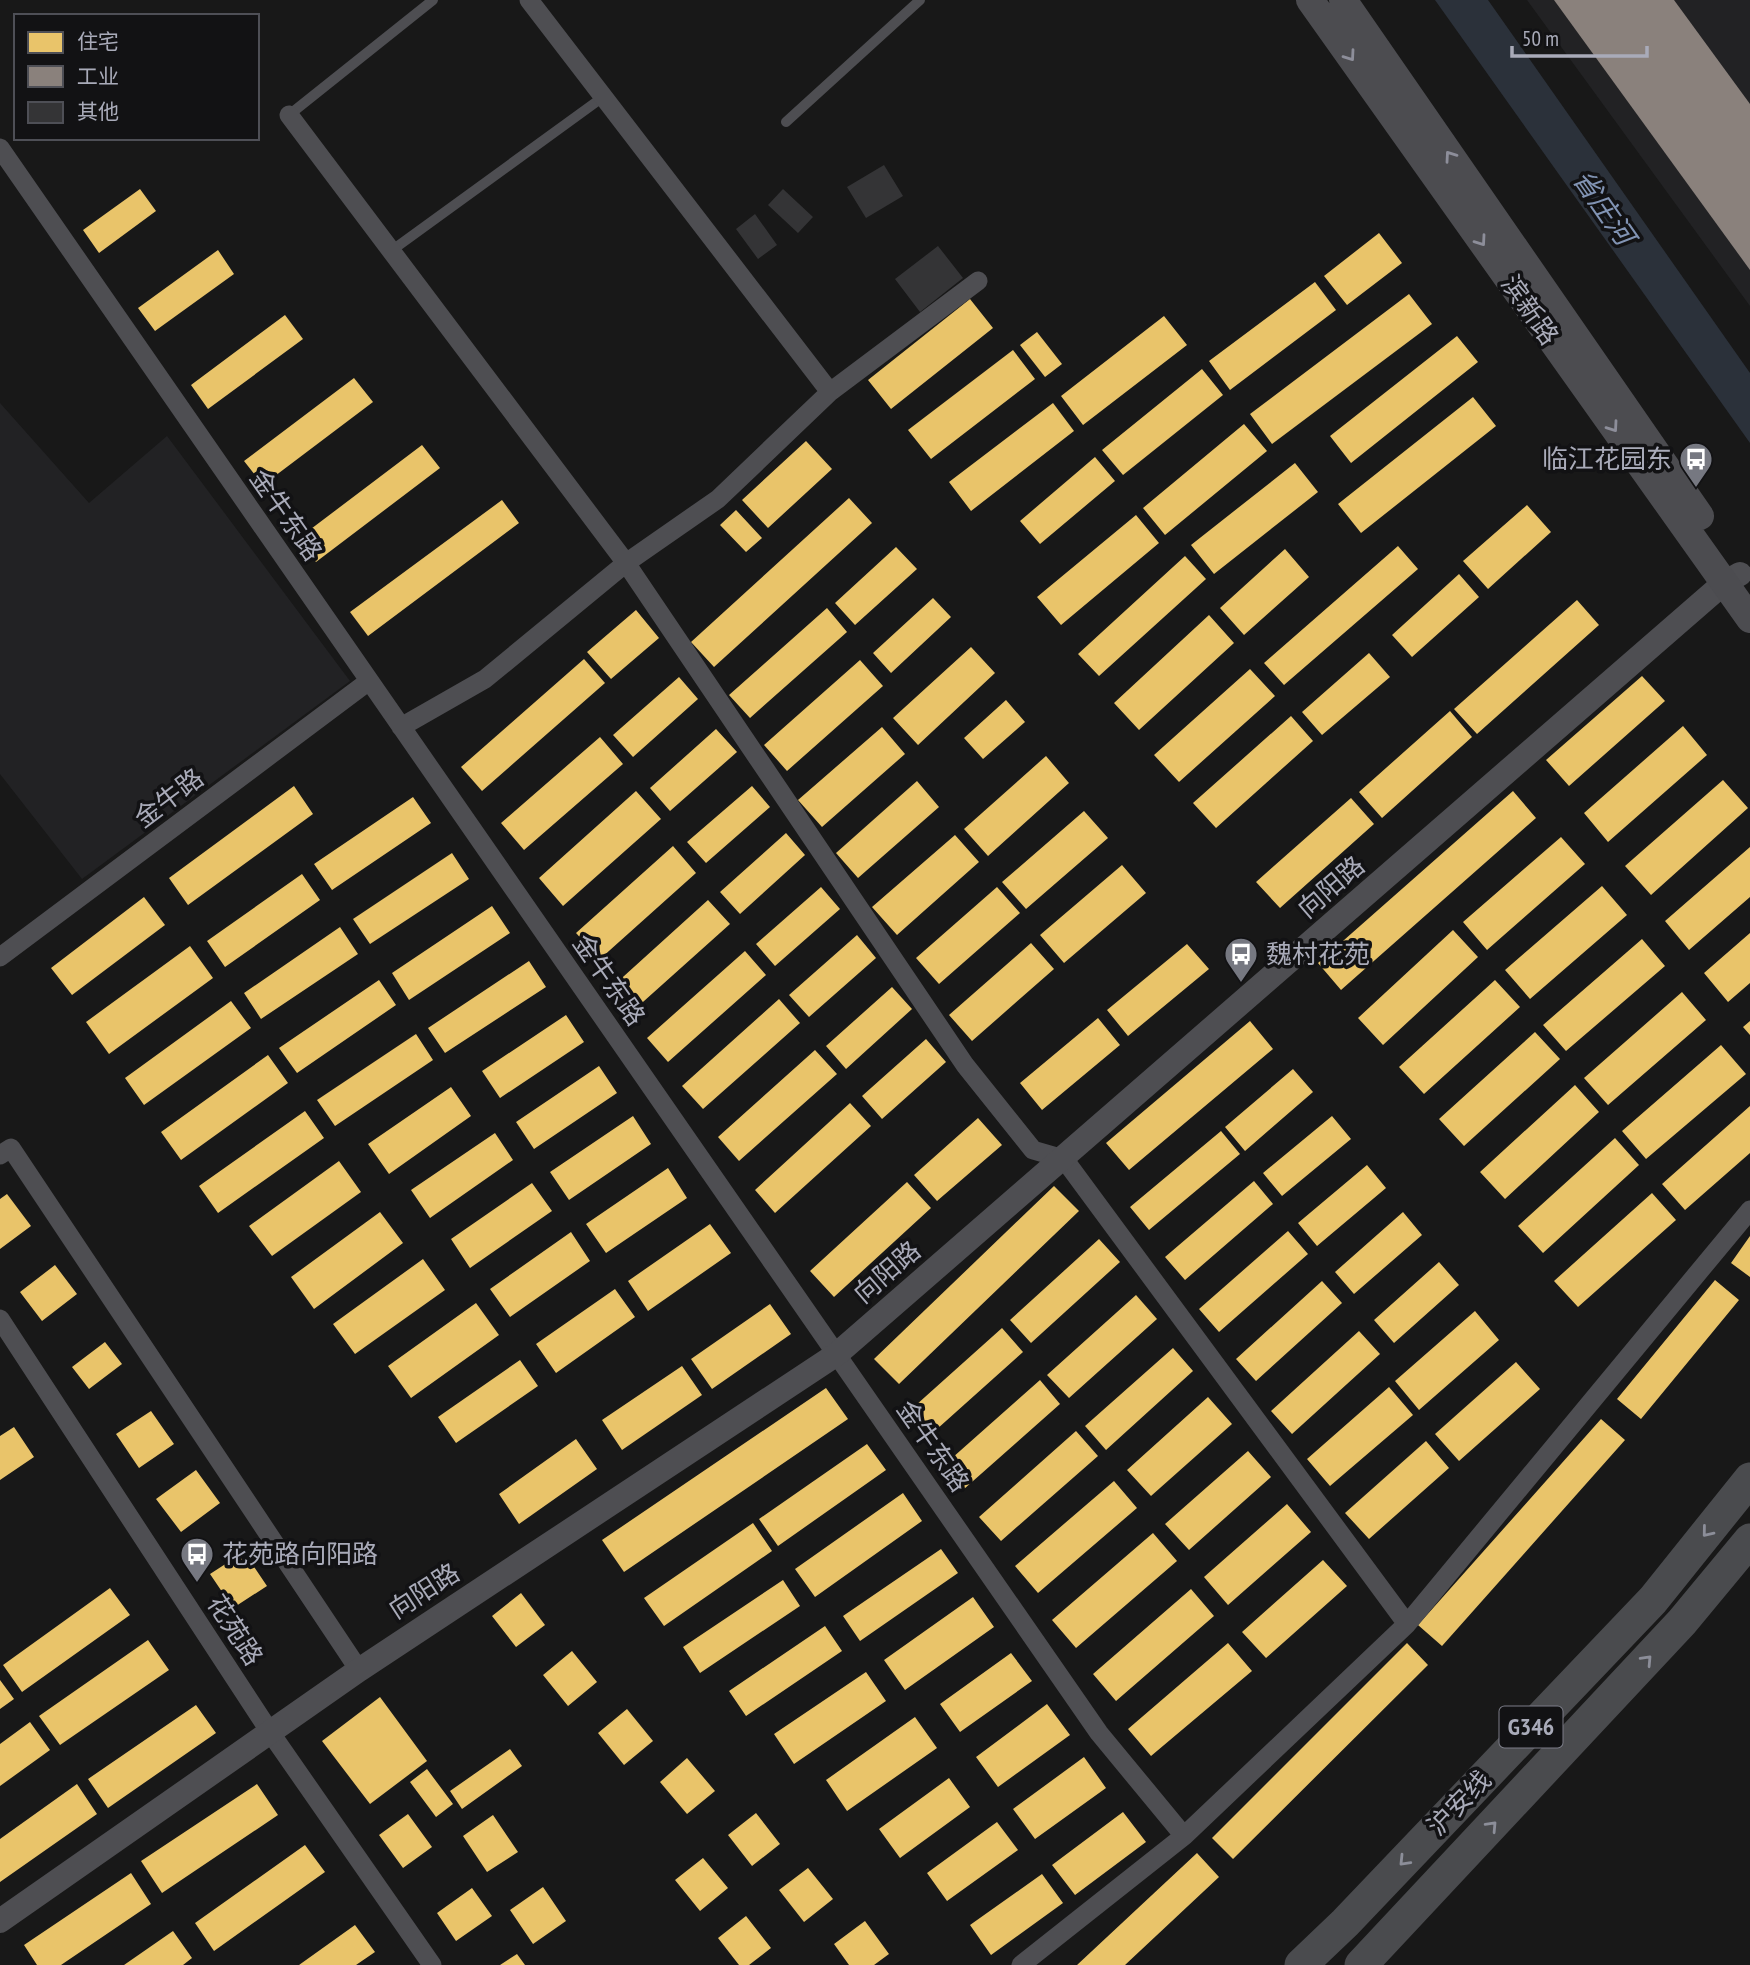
<svg xmlns="http://www.w3.org/2000/svg" width="1750" height="1965" font-family="'PT Sans Narrow','Noto Sans SC',sans-serif">
	<rect width="100%" height="100%" fill="#181818"/>
	<!-- built -->
	<path fill="#222224" d="M1527,0h223v306z
		M0,403l89,100 78,-67 183,245 -268,198 -82,-105z"/>
	<!-- water -->
	<path fill="#2b313a" d="M1435,0h53l262,373v70z"/>
	<!-- homes -->
	<path fill="#e9c46a" d="M140,189l16,22 -57,42 -16,-23z
		M1379,233l23,30 -55,42 -23,-29z
		M218,250l16,24 -79,57 -17,-23z
		M1315,282l21,28 -106,80 -21,-29z
		M1409,294l23,30 -160,120 -22,-30z
		M970,299l23,29 -102,81 -23,-29z
		M285,315l18,24 -95,70 -17,-24z
		M1164,316l23,29 -104,80 -22,-29z
		M1037,332l25,32 -17,13 -25,-32z
		M1457,336l21,26 -127,101 -21,-27z
		M1013,350l22,29 -104,80 -23,-29z
		M1202,369l21,26 -100,80 -21,-25z
		M354,378l19,24 -110,83 -19,-24z
		M1473,397l23,29 -135,107 -23,-29z
		M1053,403l21,28 -103,80 -22,-29z
		M1244,424l23,27 -102,84 -22,-27z
		M806,441l26,28 -64,59 -26,-28z
		M422,445l18,23 -124,94 -17,-24z
		M1095,457l20,24 -75,63 -20,-23z
		M1295,463l23,29 -104,82 -23,-29z
		M849,498l23,25 -158,144 -23,-25z
		M502,500l17,23 -151,113 -18,-24z
		M1527,505l24,27 -63,57 -25,-28z
		M736,510l26,28 -16,14 -26,-27z
		M1136,515l23,28 -98,82 -24,-28z
		M1398,546l20,23 -134,116 -20,-22z
		M896,547l21,22 -62,56 -20,-22z
		M1285,549l24,28 -65,58 -24,-27z
		M1185,556l21,23 -107,97 -21,-22z
		M1459,574l20,23 -67,60 -20,-22z
		M933,598l18,19 -60,56 -18,-20z
		M1577,600l22,25 -122,109 -23,-25z
		M827,608l20,24 -97,86 -21,-23z
		M636,610l23,28 -48,41 -24,-27z
		M1209,615l25,28 -95,87 -25,-27z
		M971,647l24,26 -77,72 -25,-27z
		M1369,653l21,24 -68,58 -20,-23z
		M584,659l21,24 -123,108 -21,-24z
		M860,660l23,26 -96,85 -23,-26z
		M1250,669l25,27 -96,86 -25,-27z
		M1642,676l23,25 -96,85 -23,-26z
		M679,677l19,22 -65,58 -20,-22z
		M1006,700l19,22 -42,37 -19,-21z
		M1450,711l22,26 -90,81 -23,-26z
		M1291,716l22,25 -97,87 -23,-25z
		M1683,726l24,29 -99,87 -24,-29z
		M882,727l23,27 -83,73 -24,-27z
		M716,729l21,23 -67,59 -20,-23z
		M600,737l23,27 -99,86 -23,-27z
		M1046,756l23,27 -81,73 -24,-27z
		M1723,780l25,28 -97,87 -26,-29z
		M917,781l22,26 -81,71 -22,-25z
		M294,786l19,28 -125,91 -19,-27z
		M752,786l18,21 -64,56 -19,-21z
		M636,791l25,28 -98,87 -24,-28z
		M1513,791l23,27 -195,172 -23,-27z
		M413,797l18,26 -99,67 -18,-26z
		M1351,798l23,26 -94,84 -24,-26z
		M1084,811l24,27 -82,71 -24,-27z
		M786,833l19,22 -65,59 -20,-22z
		M955,835l24,27 -82,73 -25,-28z
		M1561,837l24,27 -98,86 -24,-28z
		M673,846l23,27 -96,86 -24,-26z
		M1750,847v50l-61,53 -24,-29z
		M452,853l17,26 -99,65 -17,-25z
		M1122,865l24,28 -82,70 -24,-28z
		M302,874l18,26 -95,67 -18,-26z
		M1602,886l25,29 -97,84 -25,-29z
		M821,887l19,22 -65,57 -19,-22z
		M997,887l23,26 -81,71 -23,-26z
		M144,897l21,28 -93,70 -21,-27z
		M708,900l22,24 -96,86 -21,-24z
		M492,906l18,27 -101,67 -17,-27z
		M340,927l18,27 -97,65 -17,-26z
		M1453,930l25,27 -95,88 -25,-27z
		M1750,933v50l-22,19 -24,-29z
		M857,935l19,23 -67,59 -20,-22z
		M1642,939l23,27 -99,85 -23,-26z
		M1031,943l23,26 -82,72 -23,-26z
		M1187,944l22,25 -81,67 -21,-26z
		M190,946l23,32 -104,76 -23,-32z
		M745,951l21,24 -98,87 -21,-24z
		M529,961l17,26 -101,66 -17,-25z
		M379,980l17,25 -99,68 -18,-25z
		M1495,980l25,27 -96,87 -25,-27z
		M892,987l20,22 -66,60 -20,-23z
		M1682,992l24,28 -98,85 -24,-27z
		M779,999l21,24 -97,86 -21,-23z
		M231,1001l20,27 -107,77 -19,-27z
		M566,1015l18,27 -84,56 -18,-27z
		M1098,1018l22,27 -78,65 -22,-27z
		M1250,1021l23,28 -144,121 -23,-27z
		M1750,1021v14l-7,-8z
		M1535,1032l25,27 -96,87 -25,-27z
		M416,1034l17,26 -98,66 -18,-26z
		M926,1039l20,23 -64,57 -20,-23z
		M1721,1045l25,29 -100,85 -24,-28z
		M815,1050l22,24 -98,87 -21,-24z
		M268,1055l20,28 -107,77 -20,-28z
		M599,1066l18,27 -83,56 -18,-27z
		M1293,1069l20,23 -68,59 -20,-24z
		M1575,1085l24,27 -94,87 -25,-27z
		M451,1087l20,29 -82,58 -21,-30z
		M850,1103l21,23 -96,87 -20,-23z
		M1750,1106v47l-65,57 -23,-26z
		M305,1111l19,27 -106,75 -19,-27z
		M633,1116l18,28 -82,56 -19,-28z
		M1332,1116l19,23 -69,57 -19,-23z
		M978,1118l24,27 -65,56 -23,-26z
		M1221,1131l19,23 -91,76 -19,-23z
		M495,1133l18,27 -83,58 -19,-28z
		M1615,1138l24,27 -96,88 -25,-27z
		M339,1161l22,31 -89,64 -23,-30z
		M1367,1165l19,23 -69,58 -19,-23z
		M668,1168l19,30 -81,55 -20,-29z
		M1254,1181l19,23 -88,76 -20,-23z
		M907,1182l24,26 -97,89 -24,-26z
		M532,1183l20,28 -82,57 -19,-29z
		M1054,1186l25,25 -180,173 -25,-25z
		M1652,1193l24,27 -98,87 -24,-26z
		M7,1194l24,32 -31,23v-50z
		M380,1212l23,31 -89,66 -23,-32z
		M1403,1212l19,23 -68,59 -19,-22z
		M710,1224l21,29 -83,58 -20,-30z
		M1288,1231l20,23 -89,78 -20,-23z
		M571,1232l19,29 -80,56 -20,-28z
		M1750,1236v41l-19,-14z
		M1099,1239l21,23 -89,81 -21,-23z
		M423,1259l22,31 -90,64 -22,-30z
		M1439,1262l20,23 -65,58 -20,-23z
		M55,1265l22,29 -35,27 -22,-29z
		M1715,1280l24,20 -98,119 -24,-20z
		M1322,1281l20,22 -86,78 -20,-22z
		M615,1289l20,28 -79,56 -20,-29z
		M1136,1295l21,24 -88,79 -22,-23z
		M476,1303l23,32 -88,63 -23,-32z
		M770,1304l21,30 -79,55 -21,-30z
		M1475,1311l24,29 -80,70 -24,-29z
		M1002,1328l21,24 -96,86 -21,-24z
		M1359,1331l21,23 -88,80 -21,-23z
		M105,1342l17,22 -33,25 -17,-22z
		M1173,1348l20,23 -87,79 -21,-24z
		M520,1360l18,26 -82,57 -18,-26z
		M1516,1362l24,27 -81,72 -24,-27z
		M682,1366l20,29 -80,55 -20,-30z
		M1040,1380l20,24 -96,85 -21,-23z
		M1389,1387l24,28 -83,71 -23,-27z
		M826,1388l22,31 -224,153 -22,-32z
		M1208,1397l24,27 -81,72 -24,-26z
		M151,1411l23,33 -35,24 -23,-34z
		M1601,1419l24,21 -183,206 -24,-21z
		M14,1427l20,30 -34,23v-44z
		M1076,1431l22,25 -97,85 -22,-24z
		M576,1439l21,30 -78,55 -20,-30z
		M1426,1441l23,27 -80,71 -24,-26z
		M867,1444l19,26 -108,76 -19,-27z
		M1248,1451l23,26 -82,73 -24,-26z
		M196,1470l24,33 -39,29 -25,-33z
		M1114,1481l23,27 -99,85 -23,-27z
		M903,1493l19,28 -107,76 -20,-28z
		M1287,1504l24,28 -83,73 -24,-28z
		M753,1523l19,28 -108,75 -20,-28z
		M1153,1533l24,28 -101,87 -24,-28z
		M941,1549l17,24 -98,68 -17,-25z
		M244,1552l23,34 -34,22 -23,-34z
		M1323,1560l24,26 -81,72 -24,-26z
		M783,1580l17,26 -100,67 -17,-26z
		M110,1588l20,27 -108,77 -19,-27z
		M1191,1589l23,27 -98,85 -23,-27z
		M521,1593l24,32 -29,22 -24,-31z
		M973,1597l21,30 -89,63 -21,-30z
		M825,1626l17,25 -96,65 -17,-25z
		M148,1640l21,30 -109,75 -21,-29z
		M1228,1643l24,28 -101,85 -23,-27z
		M1407,1643l21,22 -195,194 -21,-21z
		M572,1651l25,31 -29,24 -25,-31z
		M1011,1653l21,28 -72,51 -20,-28z
		M866,1672l20,29 -92,63 -20,-30z
		M0,1680l14,19 -14,10z
		M380,1697l47,64 -57,43 -48,-63z
		M1047,1704l23,31 -72,52 -22,-30z
		M196,1705l20,28 -108,75 -20,-29z
		M627,1709l26,32 -29,24 -26,-32z
		M915,1717l22,31 -90,63 -21,-31z
		M30,1722l20,28 -50,36v-42z
		M510,1749l12,17 -60,43 -12,-18z
		M1084,1757l22,31 -71,51 -22,-30z
		M687,1758l28,33 -28,23 -27,-32z
		M427,1769l26,35 -17,13 -26,-35z
		M949,1778l21,29 -70,51 -21,-29z
		M77,1784l20,30 -97,68v-43z
		M257,1784l21,31 -116,78 -21,-32z
		M1123,1812l23,30 -71,53 -23,-30z
		M756,1813l24,31 -28,22 -24,-31z
		M408,1814l24,33 -29,21 -24,-33z
		M493,1815l25,37 -31,20 -24,-36z
		M997,1822l21,28 -71,51 -20,-28z
		M305,1845l20,27 -111,79 -19,-28z
		M1197,1853l22,24 -94,88h-48z
		M703,1858l25,30 -28,23 -25,-31z
		M808,1868l25,31 -29,23 -25,-32z
		M131,1873l20,31 -90,61h-24l-13,-20z
		M1042,1874l21,29 -72,52 -21,-30z
		M543,1887l23,34 -33,23 -23,-34z
		M472,1888l20,28 -36,25 -19,-28z
		M746,1916l25,32 -22,17h-10l-21,-27z
		M865,1921l24,33 -15,11h-25l-15,-21z
		M355,1925l20,27 -19,13h-57z
		M173,1931l19,27 -9,7h-59z
		M517,1954l8,11h-25z"/>
	<!-- industry -->
	<path fill="#8a817c" d="M1554,0h120l76,104v166z"/>
	<!-- building -->
	<path fill="#343436" d="M884,165l19,31 -37,22 -19,-31z
		M783,189l30,28 -15,16 -30,-28z
		M755,214l22,31 -19,14 -22,-30z
		M938,246l25,32 -43,34 -25,-33z"/>
	<g fill="none" stroke-linecap="round" stroke-linejoin="round">
		<!-- service -->
		<path stroke="#4e4e52" stroke-width="10" d="M289,115l144,-115
			M786,122l134,-122
			M391,251l212,-154"/>
		<!-- minor -->
		<path stroke="#4e4e52" stroke-width="19" d="M529,0l301,392
			M289,115l337,448 339,502 68,85 31,9 343,465
			M0,148l1099,1585 85,103
			M401,727l84,-48 141,-116 92,-64 112,-107 148,-111
			M0,957l369,-276
			M0,1155l11,-7 348,522
			M0,1319l270,413 162,233
			M1021,1965l163,-129 223,-212 343,-414"/>
		<!-- tertiary -->
		<path stroke="#4e4e52" stroke-width="24" d="M0,1921l359,-251 478,-316 887,-771 16,-9"/>
		<!-- secondary -->
		<path stroke="#4c4c50" stroke-width="28" d="M1310,0l440,619
			M1343,0l357,516"/>
		<!-- trunk -->
		<path stroke="#4a4b4e" stroke-width="33" d="M1301,1965l44,-42 308,-323 97,-121
			M1361,1965l321,-343 68,-82"/>
	</g>
	<!-- one-way arrows -->
	<defs><path id="oneway-chevron" d="M-2-3.5L2.5 0L-2 3.5" fill="none" stroke-width="1.6" stroke-linecap="round" stroke-linejoin="round" transform="scale(1.75)"/></defs>
	<g stroke="#8d8e9a">
		<use href="#oneway-chevron" transform="translate(1350 56) rotate(55)"/>
		<use href="#oneway-chevron" transform="translate(1450 156) rotate(-125)"/>
		<use href="#oneway-chevron" transform="translate(1481 241) rotate(55)"/>
		<use href="#oneway-chevron" transform="translate(1613 427) rotate(55)"/>
	</g>
	<g stroke="#8c8e99">
		<use href="#oneway-chevron" transform="translate(1707 1532) rotate(129)"/>
		<use href="#oneway-chevron" transform="translate(1647 1660) rotate(-47)"/>
		<use href="#oneway-chevron" transform="translate(1492 1826) rotate(-47)"/>
		<use href="#oneway-chevron" transform="translate(1404 1861) rotate(134)"/>
	</g>
	<!-- icons -->
	<defs>
		<symbol id="bus-pin" viewBox="-11 -11 22 30"><path d="M0 17L-7.5 6A9.5 9.5 0 1 1 7.5 6Z" fill="#767881" stroke="#121214"/><path d="M-5-6H5V4H4V6H2V4H-2V6H-4V4H-5ZM-3.5-4V0h7V-4ZM-3.5 1.2v1.5H-2V1.2ZM2 1.2v1.5H3.5V1.2Z" fill="#fff"/></symbol>
	</defs>
	<g fill-rule="evenodd">
		<use href="#bus-pin" x="1677" y="440" width="38" height="52"/>
		<use href="#bus-pin" x="1222" y="935" width="38" height="52"/>
		<use href="#bus-pin" x="178" y="1535" width="38" height="52"/>
	</g>
	<g text-anchor="middle" stroke-width="7" stroke-linejoin="round" paint-order="stroke">
		<!-- shield labels -->
		<rect fill="#121214" stroke="#7c7d88" stroke-width="2" x="1499.5" y="1706.5" width="63" height="41" rx="5"/>
		<g font-size="24" font-weight="bold" fill="#a9abb9">
			<text x="1531" y="1735">G346</text>
		</g>
		<!-- street labels -->
		<g font-size="26" fill="#a9abb9" stroke="#121214">
			<text transform="translate(1530 310) rotate(55)" y="9">滨新路</text>
			<text transform="translate(286 515) rotate(55)" y="9">金牛东路</text>
			<text transform="translate(169 798) rotate(-37)" y="9">金牛路</text>
			<text transform="translate(1331 887) rotate(-41)" y="9">向阳路</text>
			<text transform="translate(609 980) rotate(55)" y="9">金牛东路</text>
			<text transform="translate(887 1272) rotate(-41)" y="9">向阳路</text>
			<text transform="translate(933 1446) rotate(55)" y="9">金牛东路</text>
			<text transform="translate(424 1591) rotate(-33)" y="9">向阳路</text>
			<text transform="translate(235 1630) rotate(57)" y="9">花苑路</text>
			<text transform="translate(1459 1803) rotate(-46)" y="9">沪安线</text>
		</g>
		<!-- poi labels -->
		<g font-size="26" fill="#a9abb9" stroke="#121214" text-anchor="start">
			<text x="1672" y="468" text-anchor="end">临江花园东</text>
			<text x="1266" y="963">魏村花苑</text>
			<text x="222" y="1563">花苑路向阳路</text>
		</g>
		<!-- water labels -->
		<g font-size="28" font-style="italic" fill="#8193b3" stroke="#121214">
			<text transform="translate(1604 207) rotate(55)" y="10">省庄河</text>
		</g>
	</g>
	<!-- legend -->
	<rect x="14" y="14" width="245" height="126" fill="#121214" stroke="#4e4f56" stroke-width="2"/>
	<rect x="28" y="32" width="35" height="21" fill="#e9c46a" stroke="#4e4f56" stroke-width="2"/>
	<text x="77" y="49" font-size="21" fill="#a9abb9">住宅</text>
	<rect x="28" y="66" width="35" height="21" fill="#8a817c" stroke="#4e4f56" stroke-width="2"/>
	<text x="77" y="84" font-size="21" fill="#a9abb9">工业</text>
	<rect x="28" y="102" width="35" height="21" fill="#343436" stroke="#4e4f56" stroke-width="2"/>
	<text x="77" y="119" font-size="21" fill="#a9abb9">其他</text>
	<!-- scale -->
	<path d="M1512 46v10h135v-10" fill="none" stroke="#a9abb9" stroke-width="3.5"/>
	<text x="1522" y="46" font-size="21" fill="#a9abb9" stroke="#121214" stroke-width="5" paint-order="stroke">50 m</text>
</svg>
